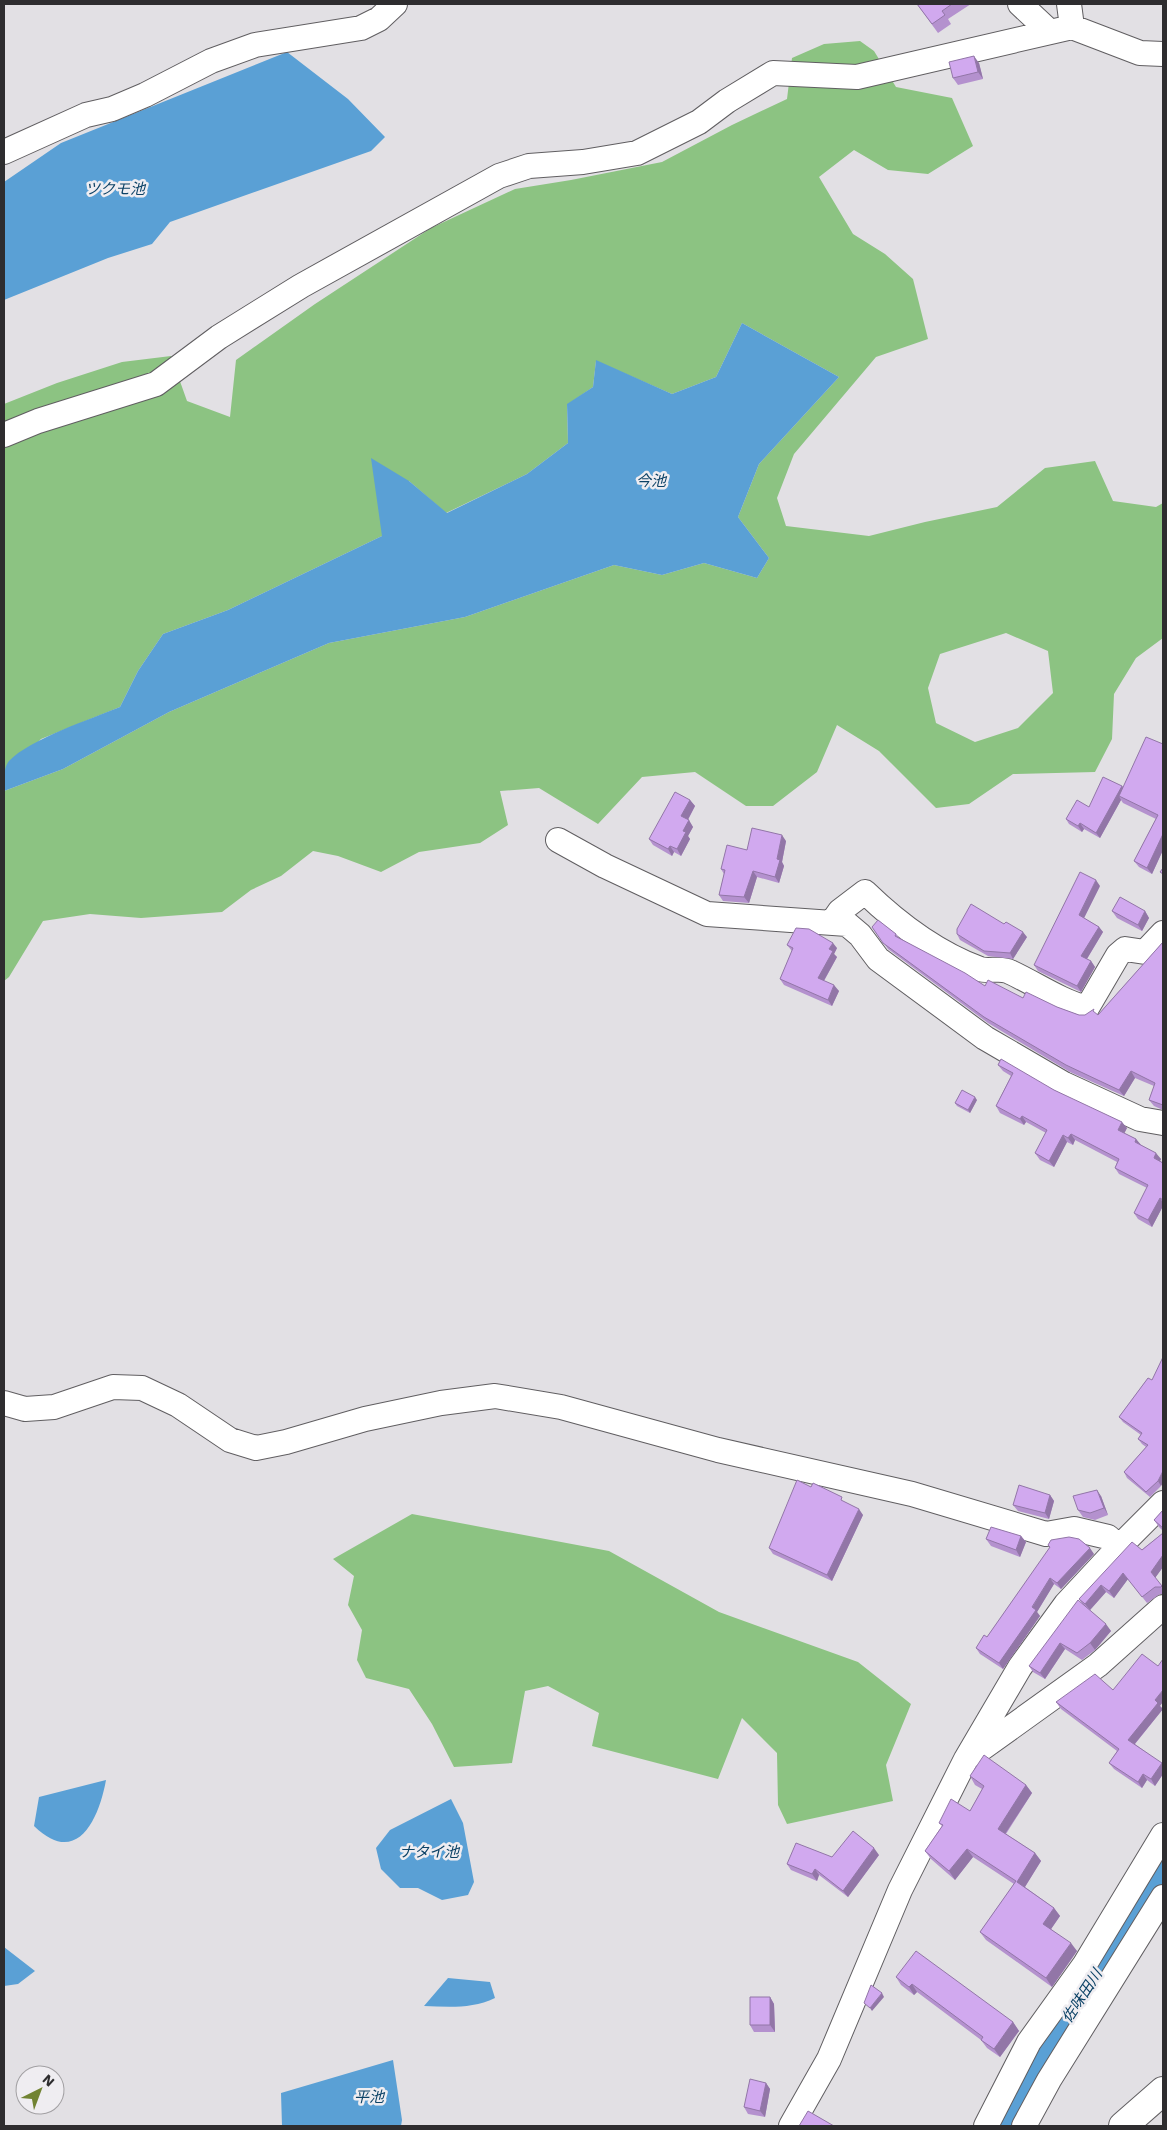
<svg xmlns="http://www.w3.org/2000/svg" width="1167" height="2130" font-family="'Work Sans','Noto Sans JP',sans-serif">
	<rect width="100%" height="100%" fill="#e2e0e4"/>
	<!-- forest -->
	<path fill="#8cc382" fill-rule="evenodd" d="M860,41l14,10 22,36 56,11 21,48 -45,28 -40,-4 -34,-20 -35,27 34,57 32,20 28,25 15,60 -52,18 -82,97 -17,44 9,28 83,10 56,-14 72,-15 48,-39 50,-7 18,40 43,6 7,-4v135l-27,20 -22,36 -2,45 -17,33 -82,2 -44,30 -33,4 -57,-57 -42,-26 -20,47 -44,34h-27l-51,-34 -53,5 -44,47 -59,-36 -39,3 8,34 -28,18 -61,9 -38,20 -43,-16 -25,-5 -32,25 -30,14 -29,22 -81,6 -51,-4 -47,7 -34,56 -5,4v-190l59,-22 106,-57 160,-69 136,-26 149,-52 48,10 42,-12 53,15 12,-20 -31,-41 21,-53 80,-87 -97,-54 -26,54 -44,17 -76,-33 -3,26 -26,18 1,38 -41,31 -81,39 -37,-32 -27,55 -154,74 -65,24 -25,37 -18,36 -79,32 -37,39v-374l53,-21 65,-21 49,-6 16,45 43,16 6,-57 79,-56 116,-76 84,-39 56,-9 91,-18 70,-37 55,-26 5,-41 32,-14zM1006,633l42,18 5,42 -35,35 -43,14 -39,-19 -8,-35 12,-34z
		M412,1514l197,37 110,61 139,50 53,42 -25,61 7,36 -106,23 -9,-19 -1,-52 -35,-35 -24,61 -126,-33 7,-33 -51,-27 -23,5 -13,72 -58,4 -22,-43 -23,-35 -43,-11 -9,-18 5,-30 -14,-25 6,-29 -21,-17z"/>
	<!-- water -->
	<path fill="#5aa0d5" d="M287,52l61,47 37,38 -14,14 -201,71 -18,22 -44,14 -104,42v-118l57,-39z
		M742,323l97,54 -80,87 -21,53 31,41 -12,20 -53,-15 -42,12 -48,-10 -149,52 -136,26 -160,69 -106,57 -59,22c0,-9 -1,-23 5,-30 21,-22 82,-42 111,-54l18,-36 25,-37 65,-24 154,-74 -11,-78 38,23 38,32 80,-39 41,-31 -1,-39 26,-17 3,-27 76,34 44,-17z
		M106,1780c-7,39 -29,88 -72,46l5,-29z
		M451,1799l12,24 11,59 -6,13 -26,5 -24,-12h-18l-19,-19 -5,-21 14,-18z
		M4,1947l31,24 -17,13 -14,2z
		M448,1978l42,4 5,16c-23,11 -46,9 -71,8z
		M393,2060l9,60 -1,6h-119l-1,-33z"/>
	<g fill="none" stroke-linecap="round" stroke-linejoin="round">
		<!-- river -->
		<path stroke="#5aa0d5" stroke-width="32" d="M1007,2126c43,-90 101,-174 156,-257"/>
		<defs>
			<path id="minor" d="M1020,4l30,28
				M1069,4l3,23
				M4,152l82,-37 26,-6 33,-14 66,-34 44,-16 106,-17 18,-9 16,-15
				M4,435l34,-14 118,-37 63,-47 82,-51 198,-110 30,-10 54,-4 54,-9 62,-31 28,-21 46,-28 84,4 215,-50 68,26 23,1
				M558,840l47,26 102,48 140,10 13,11 18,24 107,79 79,46 76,35 23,4
				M833,921l7,-10 25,-19c33,32 72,61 115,77 9,3 21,-2 30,3 26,12 50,29 77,36l31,-53 7,-6 20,3 18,-19
				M4,1403l21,6 29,-2 59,-20 29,1 36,17 52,35 26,8 30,-6 79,-23 76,-16 54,-7 66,11 157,43 194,44 134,40 28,-5 34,8 11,10
				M974,1754l124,-89 65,-58
				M791,2126l38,-67 71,-169 66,-131 54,-92 46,-63 53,-57 44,-44
				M986,2126l43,-84 56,-78 78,-129
				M1024,2126l25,-46 114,-183"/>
			<path id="major" d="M1123,2126l40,-35"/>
		</defs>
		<!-- minor casing -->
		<use href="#minor" stroke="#605e61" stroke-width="26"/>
		<!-- major casing -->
		<use href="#major" stroke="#605e61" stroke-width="30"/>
		<!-- minor -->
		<use href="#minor" stroke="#fff" stroke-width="24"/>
		<!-- major -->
		<use href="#major" stroke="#fff" stroke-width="28"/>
	</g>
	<!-- wall -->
	<path fill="#b491ce" d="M917,4h54l-23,15 3,5 -13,9z
		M979,63l4,16 -25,6 -5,-7z
		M1163,744v106l-11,24 -13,-7 -5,-6 22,-42 -33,-16 -2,-3 -21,38 -16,-9 -2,3 -13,-8 -3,-5 23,-12 33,-21 1,1z
		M690,800l5,6 -7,14 5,7 -5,9 2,3 -9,17 -7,-4 -2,4 -19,-11 -4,-6z
		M786,841l-4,21 2,4 -5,17 -22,-6 -8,26 -26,-2 -4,-6 5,-21 -3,-5 26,-19z
		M1100,886l-16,32 15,9 4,5 -16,27 4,2 4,6 -14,25 -43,-21 -4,-6z
		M1112,911h33l4,7 -7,13 -25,-13z
		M872,927l24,7 3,4 86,48 38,12 34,9 22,8h19l65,-73v168l-9,-4 -5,-6 5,-14 -19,-8 -11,18 -54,-24 -82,-49 -100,-74z
		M957,934l70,3 -14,22 -25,-3 -28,-16z
		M787,945l50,3 -3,6 3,3 -13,24 15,10 -7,15 -48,-21 -4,-6 12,-28z
		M998,1065l56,25 73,38 -3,5 12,6 5,6 20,14 -1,2 3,2v43l-11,21 -14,-8 -4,-6 13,-25 -28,-14 -4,-6 2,-6 -42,-22 -2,5 -6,-3 -13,25 -14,-7 -5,-7 11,-20 -20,-11 -2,3 -24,-12 -4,-7 15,-30 -8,-5z
		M977,1100l-7,13 -13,-7 -2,-3z
		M1148,1378l13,108 -11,11 -23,-19 -3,-6 22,-25 -4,-3 -4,-5 3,-4 -18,-13 -4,-5z
		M1050,1495l4,6 -5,18 -31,-8 -5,-6z
		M1101,1496l7,19 -13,5 -12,-3 -5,-7z
		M846,1503l17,12 -31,66 -59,-27 -4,-6z
		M1163,1510v21l-4,-4 -5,-7z
		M1163,1533v34l-8,11 8,9v7h-3l-13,9 -19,-24 -14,19 -8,-6 -16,18 21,21 -16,19 -13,10 -17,-11 -20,30 -12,-7 -4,-6 54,-61 -4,-6z
		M1021,1536l5,6 -6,15 -29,-11 -5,-7z
		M1048,1545l46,9 -33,35 -7,-5 -17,28 3,4 -37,53 -23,-15 -4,-6 11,-11 63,-89z
		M1158,1666l2,40 3,3 -28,35 28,21v9l-8,12 -8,-6 -5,8 -28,-19 -5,-6 8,-12 -56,-42 -5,-7 57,-12z
		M970,1776l56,9 6,8 -26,41 29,19 6,8 -16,26 29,21 6,8 -9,13 26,22 -25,36 -66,-47 -6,-8 34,-48 -41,-27 -18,23 -24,-21 -6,-8 17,-25 -3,-3 31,-12 12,-22 -7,-4z
		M879,1855l-31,42 -29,-22 -2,6 -26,-11 -4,-6 45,-7z
		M896,1977l117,45 6,9 -19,26 -13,-9 -6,-8 -64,-48 -3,3 -13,-10z
		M770,1997l4,7 1,28h-21l-4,-7z
		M766,2083l4,6 -5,28 -17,-3 -4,-7z"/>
	<!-- shaded-wall -->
	<path fill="#9276a7" d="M974,56l5,7 4,16 -5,-7z
		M1122,786l4,5 -7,5 2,4 -21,38 -4,-5z
		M690,800l5,6 -9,17 -5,-7z
		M689,820l4,7 -5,9 2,3 -9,17 -4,-7 6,-18z
		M1080,823l4,6 -2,3 -4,-6z
		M1163,834v16l-11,24 -5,-6z
		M782,835l4,6 -4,21 2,4 -5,17 -4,-6 2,-18z
		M670,846l4,6 -2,4 -4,-7z
		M753,871l4,6 -8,26 -5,-6z
		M1096,880l4,6 -17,34 -4,-5z
		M1145,911l4,7 -7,13 -4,-6z
		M1099,927l4,5 -18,30 -4,-6z
		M1023,932l4,5 -14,22 -3,-6z
		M833,943l4,5 -3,6 3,3 -15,27 -4,-6 11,-29z
		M1091,961l4,6 -14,25 -4,-6z
		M834,985l5,6 -7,15 -4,-6z
		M1131,1071l4,7 -11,18 -5,-6z
		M975,1097l2,3 -7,13 -2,-3z
		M1022,1116l4,6 -2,3 -4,-6z
		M1122,1122l5,6 -4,8 -5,-6z
		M1071,1134l4,6 -2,5 -5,-7z
		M1063,1135l4,7 -13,25 -5,-6z
		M1136,1139l5,6 -6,-3z
		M1156,1153l5,6 -3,6 -4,-7z
		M1160,1198l3,5v3l-11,21 -4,-7z
		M1163,1471v12l-2,3 -3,-5z
		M1097,1490l4,6 7,19 -4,-7z
		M1050,1495l4,6 -5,18 -4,-6z
		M859,1509l4,6 -31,66 -5,-6z
		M1021,1536l5,6 -6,15 -4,-7z
		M1090,1548l4,6 -33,35 -4,-6z
		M1162,1556l1,2v9l-8,11 -4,-6z
		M1123,1573l5,6 -14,19 -5,-7z
		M1050,1578l4,6 -17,28 3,4 -37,53 -4,-6z
		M1101,1585l5,7 -16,18 -5,-6z
		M1106,1624l5,7 -16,19 -5,-7z
		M1060,1643l5,6 -20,30 -5,-6z
		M1163,1690v12l-3,4 3,3 -30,37 -5,-6 27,-40z
		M1162,1763l1,2v9l-8,12 -4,-7z
		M1143,1774l4,6 -5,8 -4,-6z
		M1026,1785l6,8 -29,44 -5,-8z
		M874,1848l5,7 -31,42 -5,-6z
		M967,1849l6,8 -18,23 -6,-9z
		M1035,1853l6,8 -18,29 -6,-8z
		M815,1869l4,6 -2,6 -5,-7z
		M1054,1908l6,8 -11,16 -6,-8z
		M1071,1943l6,8 -25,36 -6,-9z
		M912,1984l5,8 -3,3 -5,-8z
		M882,1993l2,4 -12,14 -2,-3z
		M770,1997l4,7 1,28 -5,-7z
		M1013,2022l6,9 -19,26 -6,-8z
		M766,2083l4,6 -5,28 -5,-6z"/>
	<!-- building -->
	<path fill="#d1a9ef" stroke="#9276a7" d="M917,4h35l-10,7 3,4 -13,9z
		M974,56l4,16 -25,6 -4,-16z
		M1146,737l17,7v90l-16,34 -13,-7 24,-46 -39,-19z
		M1103,777l19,9 -26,47 -16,-10 -2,3 -12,-7 11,-19 12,7z
		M675,792l15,8 -9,16 8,4 -6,11 3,1 -9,17 -7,-3 -2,3 -19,-10z
		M752,828l30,7 -5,24 3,1 -5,17 -22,-6 -9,26 -25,-2 6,-25 -4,-1 6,-24 20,5z
		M1163,868v6l-3,-2z
		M1080,872l16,8 -17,35 20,12 -18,29 10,5 -14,25 -43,-21z
		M1120,897l25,14 -7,14 -26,-14z
		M971,904l33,20 2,-2 17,10 -13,21 -26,-2 -27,-17v-5z
		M878,920l18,14 -1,2 70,37 20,13 3,-6 35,18 3,-6 31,15 22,8h6l9,-6 -1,2 5,4 65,-73v163l-14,-5 6,-17 -24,-12 -12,19 -53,-25 -82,-48 -101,-74 -11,-16z
		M796,928l13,1 24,14 -4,6 4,2 -15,27 16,7 -6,15 -48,-21 13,-31 -6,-3z
		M1001,1059l53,31 68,32 -4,8 18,9 -1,3 21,11 -2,5 9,5v37l-3,-2 -12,22 -14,-7 14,-28 -33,-17 4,-9 -48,-25 -3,4 -5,-3 -14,26 -14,-8 12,-23 -25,-14 -2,3 -24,-13 17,-33 -15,-8z
		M962,1090l13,7 -7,13 -13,-7z
		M1163,1357v114l-5,10 -12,11 -22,-20 24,-27 -10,-6 4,-6 -23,-16 29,-39 4,2z
		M797,1480l14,7 2,-4 29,14 -1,3 18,9 -32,66 -58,-27z
		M1019,1485l31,10 -5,18 -32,-8z
		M1097,1490l7,18 -14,5 -12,-3 -5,-14z
		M1163,1510v18l-9,-8z
		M991,1527l30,9 -5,14 -30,-11z
		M1163,1533v22l-12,17 11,14 -1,1h-6l-13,10 -19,-24 -14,18 -8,-6 -16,19 -6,-5 53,-57 10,8z
		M1069,1537l10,2 11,9 -33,35 -7,-5 -18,29 4,3 -37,53 -23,-15 8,-13 3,2 63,-90 -2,-2 3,-5z
		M1078,1600l28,24 -16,19 -13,10 -17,-10 -20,30 -11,-7z
		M1142,1654l16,12 5,-7v31l-8,10 3,3 -30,37 34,23 -11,16 -8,-5 -5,8 -29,-19 10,-14 -63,-47 39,-28 18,16z
		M984,1755l42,30 -28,44 37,24 -18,29 37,26 -11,16 28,19 -25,35 -66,-46 36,-51 -49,-32 -18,22 -24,-20 18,-26 -4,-2 12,-24 19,12 14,-25 -14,-10z
		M853,1831l21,17 -31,43 -28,-22 -3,5 -25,-10 9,-21 36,14z
		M916,1951l97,71 -19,27 -13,-9 2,-3 -71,-53 -3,3 -13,-10z
		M871,1985l11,8 -12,15 -6,-5z
		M750,1997h20v28h-20z
		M750,2079l16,4 -6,28 -16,-4z
		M808,2111l26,15h-35z"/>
	<g text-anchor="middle" stroke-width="5" stroke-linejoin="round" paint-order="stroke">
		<!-- water labels -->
		<g font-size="15" font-style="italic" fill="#0c4266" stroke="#efedf1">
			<text x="115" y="194">ツクモ池</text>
			<text x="651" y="486">今池</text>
			<text x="429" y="1857">ナタイ池</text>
			<text transform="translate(1082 1996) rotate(-57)" y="5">佐味田川</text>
			<text x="369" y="2102">平池</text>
		</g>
	</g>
	<!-- border -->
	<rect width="1167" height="2130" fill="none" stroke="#2e2d2f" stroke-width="10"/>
	<!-- north arrow -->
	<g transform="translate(40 2090) rotate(42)"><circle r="24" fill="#efedf1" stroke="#a2a0a3"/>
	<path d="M0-4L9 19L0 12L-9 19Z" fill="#718332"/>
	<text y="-8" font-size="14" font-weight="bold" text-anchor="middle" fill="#2e2d2f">N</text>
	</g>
</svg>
